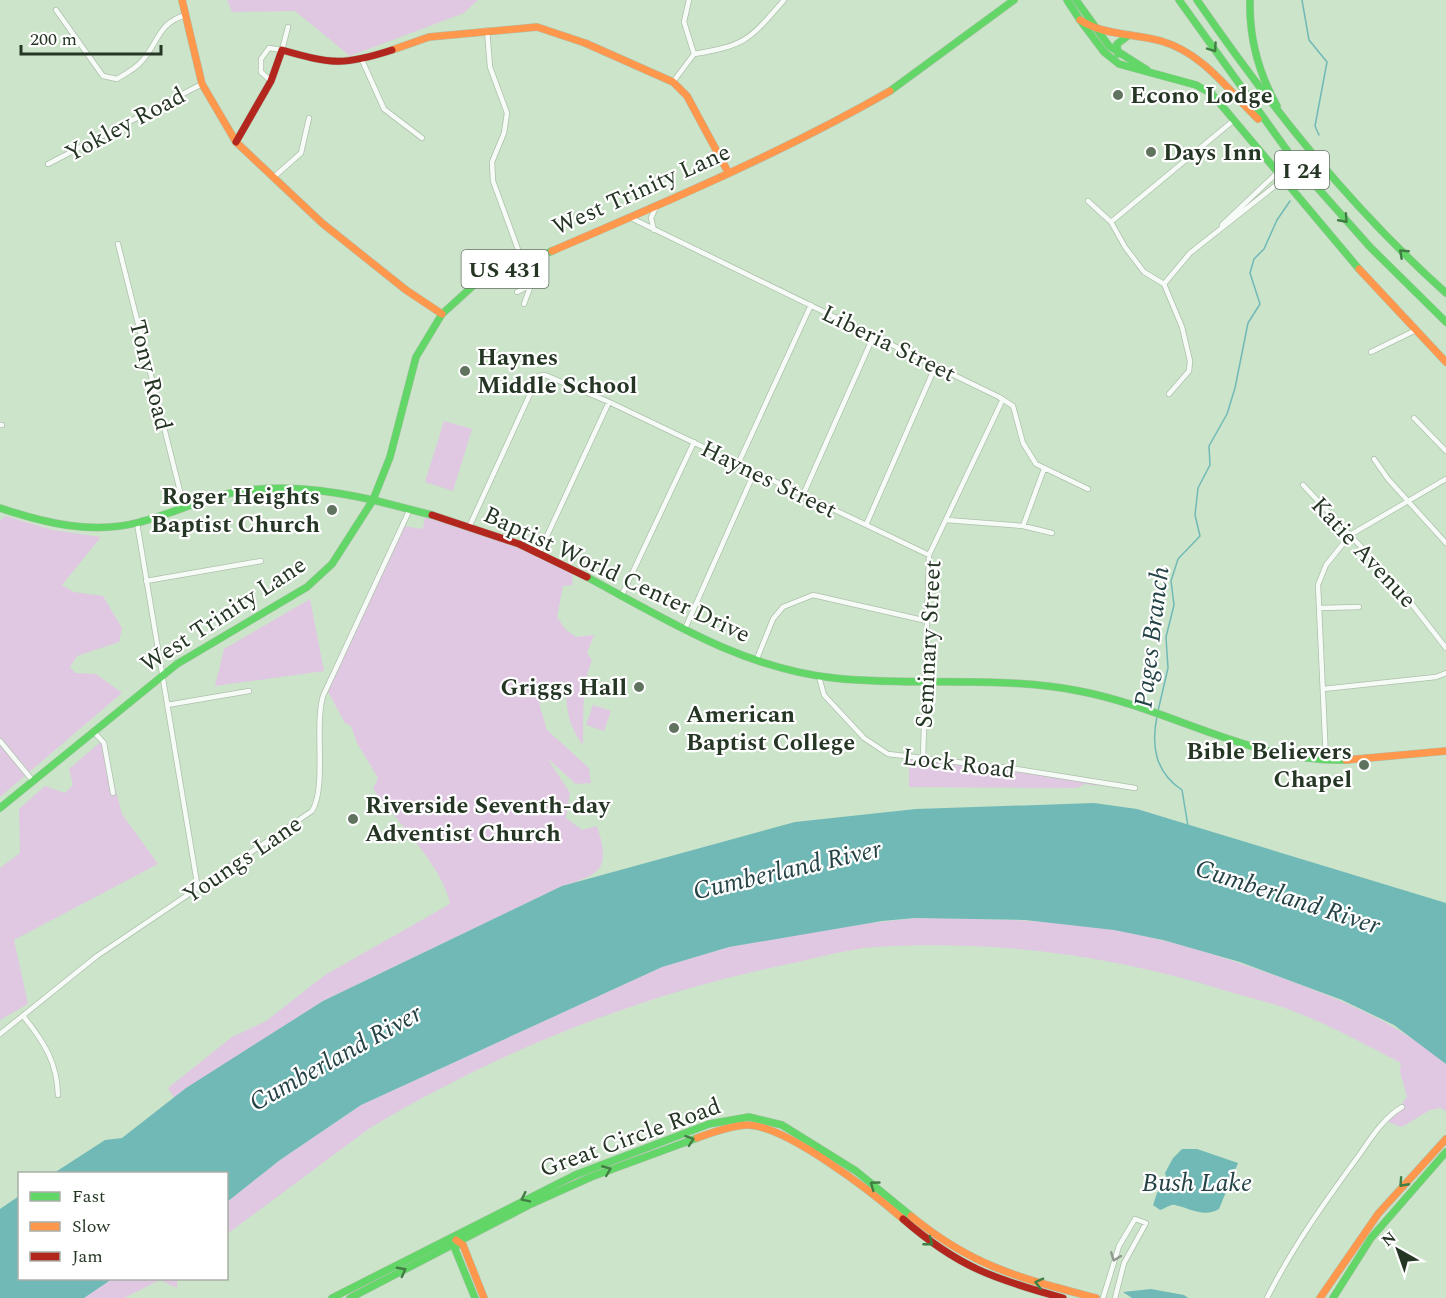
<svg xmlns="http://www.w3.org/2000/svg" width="1446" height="1298" font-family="Spectral,serif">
	<rect width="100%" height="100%" fill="#cce4ca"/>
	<!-- green -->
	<path fill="#e0c8e3" d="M227,0h251l-14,13 -114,43 -55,-45 -63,1z
		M444,421l28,8 -19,62 -28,-9z
		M5,516l47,14 49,7 -39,48 12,7 29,4 19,32 -3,14 -42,14 -7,11 5,6 21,1 26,19 -122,104v-276z
		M425,517l31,8h14l102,45 1,15 -10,1 -6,31 8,12 11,8 18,-2 -7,18 5,7c-11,28 -8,54 -9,85 -13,-17 -16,-31 -17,-51l-26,-6v18l7,24 42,38 2,15 -15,1 -29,-26 23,35 -4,25 16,12 15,-4c14,43 4,49 -35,60l-239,115 -149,97 -6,-10 64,-51 34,-16 59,-46 125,-71c-6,-36 -54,-84 -77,-115l5,-11 -21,-35 -6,-17 -6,-3 -19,-35 76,-162 21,3z
		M310,599l14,72 -109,15 9,-37z
		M593,705l18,6 -7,20 -18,-6z
		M103,740l19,74 36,50 -144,76 14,64 -28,16v-152l20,-15 -1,-44 26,-23 20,7 8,-8 -4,-16z
		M909,758l107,11 83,14 -1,3 -13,-2 -8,4 -168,-1z
		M915,918c67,1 134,1 200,12 61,11 118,30 175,51 57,21 109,43 156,83v47l-6,-3 -10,2 -28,17 -14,-5 19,-25 -7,-25 1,-9c-35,-18 -71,-38 -108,-52 -20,-8 -42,-13 -63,-19 -119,-37 -231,-52 -355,-45 -28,2 -58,11 -86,17 -147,30 -290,86 -419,164l-143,106v-32l53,-42 81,-55 301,-138 67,-20 117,-21z
		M112,1279h65v9l-17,-8 -36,18h-40z"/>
	<!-- water -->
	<path fill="#70b9b7" d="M1094,803l43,6 309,94v161l-52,-39 -52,-25 -102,-38 -77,-22 -49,-10 -89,-10 -110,-2 -33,3 -153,26 -67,20 -301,138 -81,55 -53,42 -1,-28 -172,-1 51,-33 17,-2 64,-50 137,-87 239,-115 233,-64 121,-13z
		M1182,1149h15l41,14 -19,46c-15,9 -30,-1 -44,-4 -5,-1 -10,4 -15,5l-7,-5 4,-12 10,-14 -2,-6 8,-15z
		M19,1196l1,82 92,1 -28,19h-84v-89z
		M1151,1289l33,6 4,3h-56l-9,-6z"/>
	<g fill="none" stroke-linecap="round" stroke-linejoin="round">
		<!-- stream -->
		<path stroke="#70b9b7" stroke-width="1.5" d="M1302,0l7,40 18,22 -12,64 4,9
			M1158,711l10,-43 -2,-31 8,-32 -3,-24 7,-22 22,-23 -5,-21 3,-27 12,-23 -1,-19 18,-32 8,-26 13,-65 12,-19 -10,-31 4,-14 10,-10 13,-29 13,-19
			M1157,716c-6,30 -2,56 25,74l6,36"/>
		<defs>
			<path id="street" d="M689,0l-5,22 10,32
				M56,10l47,66 14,3c8,-5 18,-10 24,-17 18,-19 16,-39 45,-47
				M487,30l3,37 17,46 -3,20 -12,29 1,19 38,104 -14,7
				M694,54c53,-9 55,-14 90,-54
				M362,60l22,49 38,29
				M271,81l-10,-9v-13l8,-11 13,2 6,-23
				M673,82l21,-28
				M48,164l154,-80
				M275,176l26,-23 8,-35
				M1088,201l23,21 14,25 19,25 20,12 18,43 8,34 -1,10 -20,23
				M629,217l370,180 14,9 10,37 13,21 52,25
				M1111,222l123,-102
				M1222,225l57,-54
				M654,230l-3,-12 5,-11
				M118,244l66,263
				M1164,284l26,-31 95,-75
				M524,304l7,-19 11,-4 4,2
				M1371,352l43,-21
				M1414,418l32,33
				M0,425h2
				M1374,459l14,20 58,64
				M738,464l73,-159
				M1303,485l94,100 49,63
				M803,495l71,-160
				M946,520l77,6 29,7
				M137,523l61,366
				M470,525l66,-144 3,-5 6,-1 64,27 320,153
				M866,525l70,-160
				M1023,526l21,-57
				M539,553l70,-151
				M146,581l115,-20
				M621,597l73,-155
				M1320,608l39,-1
				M684,631l70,-158
				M756,661l17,-42 10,-12 30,-12 114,26
				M819,677l5,18 40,43 24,16 128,15 119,19
				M1323,689l113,-12 10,-4
				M167,705l82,-14
				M93,731l11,12 9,50
				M0,741l33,40
				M923,759l6,-204 73,-154
				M1326,760l-8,-175 8,-20 24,-30 96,-56
				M24,1017c20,25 33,45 34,78
				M0,1034l97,-78 215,-145c15,-24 2,-84 11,-115l87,-187
				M1103,1298l16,-52 16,-27 11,4 -22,40 -9,35
				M1267,1298c25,-50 57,-95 90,-140 13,-18 25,-39 45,-51"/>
			<path id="fast" d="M1067,0l13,20
				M1076,0l33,46 38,24
				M1179,0l120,167 71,80 76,75
				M1197,0c74,107 152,206 249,293
				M1250,0c-1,39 8,72 27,106
				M1080,20l24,32 15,12 77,21 16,9 147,175
				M1118,54l-1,-10 12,-9
				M890,91l124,-91
				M0,508c45,15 93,27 140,14 32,-8 63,-24 96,-30 46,-8 92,-2 137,8l17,-43 26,-100 26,-43 33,-30 77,-33
				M587,577c80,43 155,91 247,101 81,9 165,-3 245,13 91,17 172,72 267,69
				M0,808l177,-144 130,-77 25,-23 41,-64 59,15
				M458,1244l-3,5 20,49
				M332,1298l243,-123 134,-51 40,-7 33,8 74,46 55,45
				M350,1298l181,-94 60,-27 106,-39
				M1333,1298l38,-60 75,-86"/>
			<path id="slow" d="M182,0l20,84 34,58 86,81 84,67 36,24
				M1080,20c25,16 53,13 81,21 42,12 67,49 97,78
				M392,50l37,-13 108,-10 48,16 88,39 14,14 41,76
				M552,251c114,-49 230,-98 338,-160
				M1359,269l87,93
				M1346,760l100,-9
				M697,1138c16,-6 33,-12 49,-13 39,-1 127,68 157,94
				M911,1216c62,51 109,62 185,82
				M456,1240l7,5 21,53
				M1320,1298l58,-84 68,-75"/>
			<path id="jam" d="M236,142l35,-61 11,-31c49,14 61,16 110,0
				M432,515l87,29 68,33
				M903,1219c55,48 91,60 160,79"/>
		</defs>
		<!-- street casing -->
		<use href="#street" stroke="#aec1ac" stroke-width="6"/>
		<!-- fast casing -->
		<use href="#fast" stroke="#aec1ac" stroke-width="8"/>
		<!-- slow casing -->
		<use href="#slow" stroke="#aec1ac" stroke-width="8"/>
		<!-- jam casing -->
		<use href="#jam" stroke="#aec1ac" stroke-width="8"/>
		<!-- street -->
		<use href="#street" stroke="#f7fbf7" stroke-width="4.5"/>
		<!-- fast -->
		<use href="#fast" stroke="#63d668" stroke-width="7"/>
		<!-- slow -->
		<use href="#slow" stroke="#ff974d" stroke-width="7"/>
		<!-- jam -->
		<use href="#jam" stroke="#b3261e" stroke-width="7"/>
	</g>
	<!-- one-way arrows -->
	<defs><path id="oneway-chevron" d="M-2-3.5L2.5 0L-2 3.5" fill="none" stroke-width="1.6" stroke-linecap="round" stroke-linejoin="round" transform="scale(1.5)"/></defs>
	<g stroke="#417e43">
		<use href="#oneway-chevron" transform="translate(1213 48) rotate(55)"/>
		<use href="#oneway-chevron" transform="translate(1344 219) rotate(48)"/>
		<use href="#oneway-chevron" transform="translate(1403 253) rotate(-137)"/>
		<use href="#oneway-chevron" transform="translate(690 1140) rotate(-19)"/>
		<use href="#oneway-chevron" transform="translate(607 1170) rotate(-22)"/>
		<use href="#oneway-chevron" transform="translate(1403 1183) rotate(132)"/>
		<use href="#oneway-chevron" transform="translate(874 1185) rotate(-144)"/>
		<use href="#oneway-chevron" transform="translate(525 1198) rotate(154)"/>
		<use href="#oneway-chevron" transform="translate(929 1242) rotate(38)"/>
		<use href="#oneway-chevron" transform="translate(402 1271) rotate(-28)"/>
		<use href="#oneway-chevron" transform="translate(1039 1283) rotate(-166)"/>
	</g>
	<use stroke="#8e988e" href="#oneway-chevron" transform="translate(1115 1257) rotate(111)"/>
	<!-- markers -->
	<g fill="#5f735e" stroke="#fff" stroke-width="2">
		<circle cx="1118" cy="95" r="6"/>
		<circle cx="1151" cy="152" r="6"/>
		<circle cx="465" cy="371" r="6"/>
		<circle cx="332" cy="510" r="6"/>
		<circle cx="639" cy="687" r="6"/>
		<circle cx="674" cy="728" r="6"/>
		<circle cx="1364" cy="765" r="6"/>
		<circle cx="353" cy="819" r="6"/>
	</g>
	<g text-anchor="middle" stroke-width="4.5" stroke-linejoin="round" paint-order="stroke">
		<!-- shield labels -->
		<g fill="#fff" stroke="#667266" stroke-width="1.5">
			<rect x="1275" y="151" width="54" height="38" rx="4.5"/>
			<rect x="461.5" y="250" width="87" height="38" rx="4.5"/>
		</g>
		<g font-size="22" font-weight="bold" fill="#253624">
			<text x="1302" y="178">I 24</text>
			<text x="505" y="277">US 431</text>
		</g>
		<!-- poi labels -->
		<g font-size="24" font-weight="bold" fill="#253624" stroke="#fff" text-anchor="start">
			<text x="1130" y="103">Econo Lodge</text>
			<text x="1163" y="160">Days Inn</text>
			<text x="477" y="365">Haynes<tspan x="477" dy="28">Middle School</tspan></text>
			<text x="320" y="504" text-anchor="end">Roger Heights<tspan x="320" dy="28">Baptist Church</tspan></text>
			<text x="627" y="695" text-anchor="end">Griggs Hall</text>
			<text x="686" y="722">American<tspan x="686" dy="28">Baptist College</tspan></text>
			<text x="1352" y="759" text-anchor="end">Bible Believers<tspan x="1352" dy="28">Chapel</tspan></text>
			<text x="365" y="813">Riverside Seventh-day<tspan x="365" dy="28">Adventist Church</tspan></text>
		</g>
		<!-- street labels -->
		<g font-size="24" fill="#253624" stroke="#fff">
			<text transform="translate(125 124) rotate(-28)" y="8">Yokley Road</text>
			<text transform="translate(641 189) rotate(-24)" y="8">West Trinity Lane</text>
			<text transform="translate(889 343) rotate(26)" y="8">Liberia Street</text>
			<text transform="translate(151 375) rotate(76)" y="8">Tony Road</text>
			<text transform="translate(769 479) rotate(26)" y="8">Haynes Street</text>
			<text transform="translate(1364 552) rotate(47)" y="8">Katie Avenue</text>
			<text transform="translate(617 574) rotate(25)" y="8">Baptist World Center Drive</text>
			<text transform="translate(223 614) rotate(-33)" y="8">West Trinity Lane</text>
			<text transform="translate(928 644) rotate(-87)" y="8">Seminary Street</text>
			<text transform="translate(959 763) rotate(7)" y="8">Lock Road</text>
			<text transform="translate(242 859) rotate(-34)" y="8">Youngs Lane</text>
			<text transform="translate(630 1137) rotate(-20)" y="8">Great Circle Road</text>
		</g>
		<!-- water labels -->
		<g font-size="26" font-style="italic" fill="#254346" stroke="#fff">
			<text transform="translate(1151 637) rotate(-83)" y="9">Pages Branch</text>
			<text transform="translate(787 869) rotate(-13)" y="9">Cumberland River</text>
			<text transform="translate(1288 896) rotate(18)" y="9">Cumberland River</text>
			<text transform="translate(335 1057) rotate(-29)" y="9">Cumberland River</text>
			<text x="1197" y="1191">Bush Lake</text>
		</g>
	</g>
	<!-- legend -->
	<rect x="18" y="1172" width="210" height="108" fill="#ffffff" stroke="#a8afa7" stroke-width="1.5"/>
	<rect x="30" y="1192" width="30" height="9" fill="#63d668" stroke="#a8afa7" stroke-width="1.5"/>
	<text x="72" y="1202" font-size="18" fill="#253624">Fast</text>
	<rect x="30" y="1222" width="30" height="9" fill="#ff974d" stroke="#a8afa7" stroke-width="1.5"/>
	<text x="72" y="1232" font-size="18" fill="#253624">Slow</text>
	<rect x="30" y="1252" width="30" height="9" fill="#b3261e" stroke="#a8afa7" stroke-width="1.5"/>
	<text x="72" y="1262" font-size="18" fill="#253624">Jam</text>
	<!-- north arrow -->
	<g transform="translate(1398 1250) rotate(320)" stroke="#ffffff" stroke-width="4.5" paint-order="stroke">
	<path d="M0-4.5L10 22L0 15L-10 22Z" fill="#253624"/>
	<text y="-9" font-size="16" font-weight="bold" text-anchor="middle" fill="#253624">N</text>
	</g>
	<!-- scale -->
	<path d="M21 45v9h140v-9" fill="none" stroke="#253624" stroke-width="3"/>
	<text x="30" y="45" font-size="18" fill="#253624" stroke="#ffffff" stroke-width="4.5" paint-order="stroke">200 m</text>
</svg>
